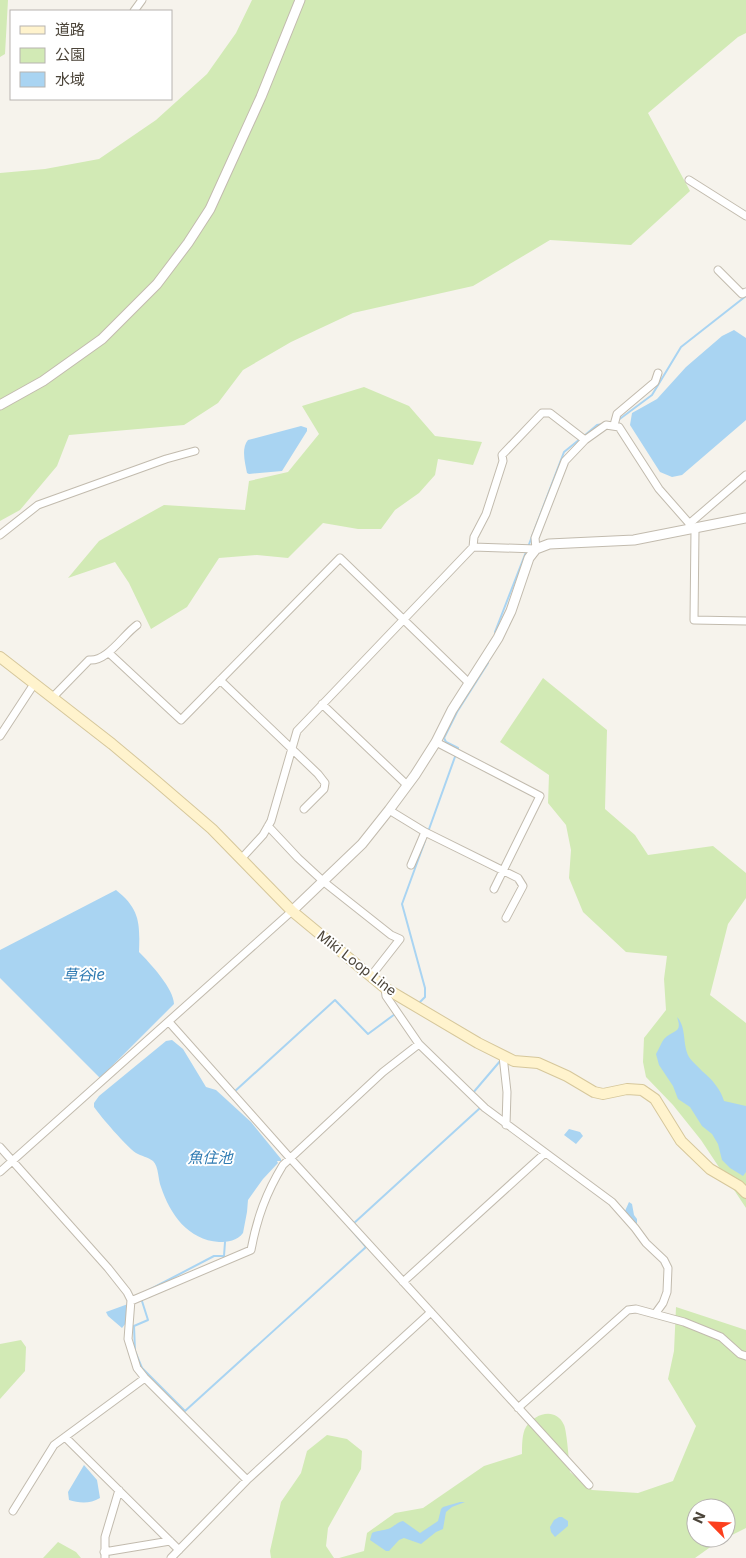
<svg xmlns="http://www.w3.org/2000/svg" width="746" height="1558" font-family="Inter,'Noto Sans JP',sans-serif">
	<rect width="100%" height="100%" fill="#f6f3ec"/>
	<!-- green -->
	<path fill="#d2eab5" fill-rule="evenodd" d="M0,0h8l-3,54 -5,3z
		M252,0h494v33l-8,4 -90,76 42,78 -59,54 -81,-5 -77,46 -120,27 -62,29 -48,28 -25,33 -34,22 -115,10 -12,31 -37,44 -20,11v-348l45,-4 54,-10 57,-39 51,-46 29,-41z
		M364,387l45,19 26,30 47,6 -9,23 -35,-6 -3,16 -16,18 -24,17 -14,19h-23l-35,-6 -35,35 -31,-3 -38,3 -32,49 -36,22 -22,-46 -14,-21 -47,16 31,-37 65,-36 81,5 4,-29 39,-9 31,-38 -17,-28z
		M543,678l64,52 -2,79 30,26 13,20 65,-9 33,27v25l-18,26 -18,71 36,28v185l-45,-68 -28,-35 -27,-28 -3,-15 1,-24 22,-28 -2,-31 3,-23 -41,-4 -43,-40 -14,-34 2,-28 -5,-25 -18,-22 1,-28 -49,-33z
		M676,1307l70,23v198l-30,15 -21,15h-356l25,-7 3,-18 28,-20 28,-5 61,-42 38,-12c0,-8 0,-21 4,-27 9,-14 30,-20 38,-2 3,7 5,37 6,47l22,18 46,3 35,-12 23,-55 -28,-47 6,-28zM696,1508h30v30h-30z
		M21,1340l5,7 -1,24 -25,28v-55z
		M327,1435l20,4 15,12 -1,18 -33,59 -2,18 8,12h-63l-1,-7 11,-49 20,-29 6,-22z
		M58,1542l18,10 5,6h-38z"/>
	<!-- water -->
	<path fill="#a9d4f2" d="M734,330l12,8v82l-64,55 -10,2 -12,-5 -30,-47 2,-12 25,-14 29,-32 36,-31z
		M301,426l6,2v3l-25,40 -33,3 -2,-1c-2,-10 -6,-25 1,-33z
		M116,890c24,19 24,33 23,62 11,11 35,37 35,52l-74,74 -100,-100v-28z
		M677,1017c10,11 5,27 12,40 3,5 9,9 13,14 10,8 19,19 22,30l22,5v66l-3,4 -13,-8 -8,-8 -4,-16 -6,-10 -10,-8 -12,-19 -12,-8 -5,-13 -14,-21 -3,-11c3,-5 5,-11 8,-15 9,-10 19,-5 13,-22z
		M172,1040l11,9 23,38 10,3 35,32 30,37v2h-4l1,2 -15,16 -15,21 -1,12 -4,21c-6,8 -15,9 -24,9 -31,-2 -49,-28 -58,-55 -3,-7 -2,-20 -8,-26 -5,-4 -12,-5 -17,-8 -10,-7 -35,-36 -42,-46v-4l5,-7 67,-55z
		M569,1129l11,3 3,4 -7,8 -12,-9z
		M629,1202l3,2 2,11 3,4v5l-12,-13z
		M128,1304l-2,19 -4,5 -14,-12 -2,-4z
		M84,1465l13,15 3,18c-10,6 -21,5 -31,2l-1,-8z
		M460,1502h5l-13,5 -6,5 -3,17 -7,3 -15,12 -17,-6 -5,2 -10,11h-3l-16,-11 2,-7c6,-3 10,-2 16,-4 6,-2 9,-7 15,-8l17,12 18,-12 3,-12 2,-2z
		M559,1517h3l6,4v5l-13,11 -4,-5 -1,-5 4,-7z"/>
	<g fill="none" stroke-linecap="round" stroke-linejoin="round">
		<!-- stream -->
		<path stroke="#a9d4f2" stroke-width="2" d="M617,421l35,-26 29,-48 65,-51
			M584,436l13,-11 6,-1
			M528,547l36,-95 16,-13
			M495,632l31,-80
			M458,750v-2l-12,-6 -2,-4 13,-26 31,-49
			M428,832l28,-78
			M418,1004l7,-7v-9l-23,-84 23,-63
			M234,1092l101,-92 33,34 27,-20
			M472,1094l29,-34
			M353,1224l127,-116
			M147,1291l67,-35h10l1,-14
			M141,1298l7,22 -14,6 1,25 7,17 43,43 181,-164 -17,-20"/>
		<defs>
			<path id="minor" d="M134,11l8,-11
				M689,180l57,36
				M718,270l24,24 4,-2
				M614,425l3,-11 38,-32 3,-9
				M689,524l57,-49
				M0,535l38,-30 128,-46 29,-8
				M473,547l1,-10 12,-23 17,-53 -1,-6 40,-42h8l35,27
				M109,653l72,67 159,-162 129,125
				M220,680l98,94 7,9 -1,6 -20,20
				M52,698l37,-38c18,2 34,-25 48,-35
				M322,704l85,81
				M0,736l34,-52
				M436,742l104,54 -46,93
				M389,810l36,22 93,46 5,8 -17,32
				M268,826l30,32 26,24 67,53 9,4 -29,37
				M241,859l22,-24 8,-14 26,-90 176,-184 63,2 -1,-11 30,-77 20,-21 21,-15 13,2 40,62 36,41 -1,90 52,1
				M411,865l14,-33
				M385,988l1,8 33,48 66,64 127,94 23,26 11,15 18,17 4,8 -1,24 -4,11 -8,11
				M169,1022l121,136 299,327
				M503,1056l4,36 -1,33
				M0,1147l108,121 19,24 4,8 -3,39 9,29 8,10 102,102
				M0,1172l292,-261
				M403,1282l141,-128
				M131,1301l120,-51c6,-32 15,-57 32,-85l100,-93 36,-28
				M518,1408l110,-98 8,-1 48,13 37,15 19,17 6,2
				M65,1437l114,113
				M13,1511l41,-66 91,-67
				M104,1552l66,-11
				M105,1558v-21l14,-47
				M171,1558l76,-78 184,-168"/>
			<path id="tertiary" d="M0,405l43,-24 59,-42 55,-55 31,-41 22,-34 51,-112 39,-97
				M292,911l70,-67 27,-34 26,-35 21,-33 16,-32 46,-72 13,-27 18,-53 7,-9 13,-5 85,-4 112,-22"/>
			<path id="secondary" d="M0,657l112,87 43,36 57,49 80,82 93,77 93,55 36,18 24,2 29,13 27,16 9,2 24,-5 15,1 13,9 26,42 29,28 29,17 7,7"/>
		</defs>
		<!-- minor casing -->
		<use href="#minor" stroke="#c2bbae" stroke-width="9"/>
		<!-- tertiary casing -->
		<use href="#tertiary" stroke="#c2bbae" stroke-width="11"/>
		<!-- secondary casing -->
		<use href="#secondary" stroke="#d6c79b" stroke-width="12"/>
		<!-- minor -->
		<use href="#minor" stroke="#fff" stroke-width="7"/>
		<!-- tertiary -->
		<use href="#tertiary" stroke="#fff" stroke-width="9"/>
		<!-- secondary -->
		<use href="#secondary" stroke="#fff3cd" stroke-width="10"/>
	</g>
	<g text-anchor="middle" stroke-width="4" stroke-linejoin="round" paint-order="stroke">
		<!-- street labels -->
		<g font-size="14" fill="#4b4439" stroke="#fff">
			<text transform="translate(357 963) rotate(38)" y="5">Miki Loop Line</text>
		</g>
		<!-- water labels -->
		<g font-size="15" font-style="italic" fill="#2e7ab2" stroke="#fff">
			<text x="84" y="980">草谷ie</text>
			<text x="210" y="1163">魚住池</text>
		</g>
	</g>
	<!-- legend -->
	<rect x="10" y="10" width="162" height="90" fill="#ffffff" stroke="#b7b4b0"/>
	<rect x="20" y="26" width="25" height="8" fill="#fff3cd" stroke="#b7b4b0"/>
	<text x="55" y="35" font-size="15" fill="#4b4439">道路</text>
	<rect x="20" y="48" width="25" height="15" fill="#d2eab5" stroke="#b7b4b0"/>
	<text x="55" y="60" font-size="15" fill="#4b4439">公園</text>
	<rect x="20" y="72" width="25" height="15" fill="#a9d4f2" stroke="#b7b4b0"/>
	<text x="55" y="85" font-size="15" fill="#4b4439">水域</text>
	<!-- north arrow -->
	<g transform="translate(711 1523) rotate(294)"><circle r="24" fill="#ffffff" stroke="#b7b4b0"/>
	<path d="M0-4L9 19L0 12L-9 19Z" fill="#fc3f1d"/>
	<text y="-8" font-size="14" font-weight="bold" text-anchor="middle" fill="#4b4439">N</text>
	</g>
</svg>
